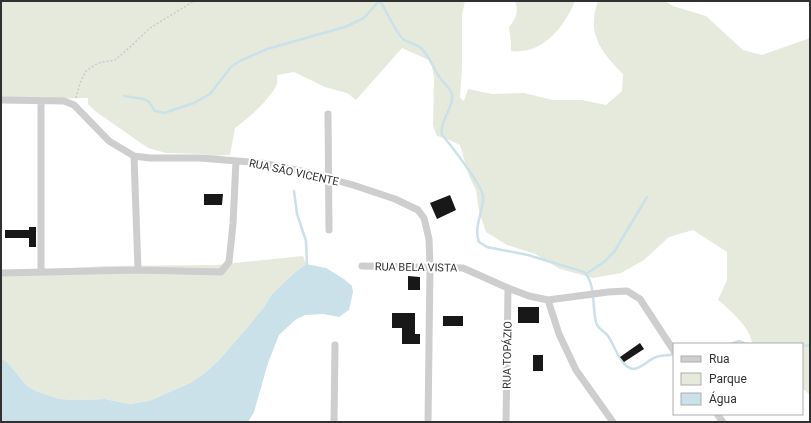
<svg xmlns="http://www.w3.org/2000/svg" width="811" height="423" font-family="Roboto,sans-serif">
	<rect width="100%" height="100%" fill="#fff"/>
	<!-- green -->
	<path fill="#e5eadd" d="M1,1h464l-3,14v53l-2,30 4,3 4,-12 24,5 32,-1 29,7h29l24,5 16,-14 1,-17c-14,-14 -31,-32 -29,-54 0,-6 2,-13 4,-19h67l8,5 33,10 37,34 19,5 48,-17v357l-8,-7v-44h-50c0,-15 -23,-35 -34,-44l9,-20v-28l-34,-22 -24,7 -25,23 -23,13 -28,5 -33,-9 -25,-15 -28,-9 -21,-13 -7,-21 -3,-21 -7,-14 -9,-31 -15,-7 -8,-2 -4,-10 1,-48 -3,-17 -29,-13 -46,52 -9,-7 -22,-6 -31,-15 -17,3c0,3 1,7 0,9 -7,16 -29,34 -42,44l-5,27 -19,1 -9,-2 -36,-1 -18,-5 -53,-37 -7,-7v-6l-87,2z
		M515,1h60c-11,26 -32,54 -64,50v-8l-2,-16c7,-8 10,-16 6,-26z
		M303,256l3,8 -12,9 -22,21 -8,13 -19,23 -26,30 -13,12 -14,10 -43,19 -20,3 -24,-5 -28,1 -17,-1 -24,-8 -9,-5 -19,-23 -7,-5v-86l105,-6 110,-1z"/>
	<!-- water -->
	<path fill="#cbe1e9" d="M306,264l20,4 18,11 8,7 1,6 -4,18 -10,7 -16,-3 -18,1 -10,5 -16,15 -11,28 -14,49 -6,10h-247v-64l7,5 19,23 9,5 24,8 17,1 28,-1 24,5 20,-3 43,-19 14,-10 13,-12 26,-30 19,-23 8,-13 22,-21z"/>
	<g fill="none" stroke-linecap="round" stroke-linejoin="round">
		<!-- stream -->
		<path stroke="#cbe1e9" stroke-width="2.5" d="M380,1c7,11 14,28 22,37 4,5 13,5 19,10 9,8 12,21 20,31 3,5 9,9 11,15 3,12 -13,27 -10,41 8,9 41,52 41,61 1,15 -10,31 -4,46l8,5 41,8 56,17c12,11 8,36 12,50 1,7 8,8 12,14 6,8 13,33 26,33 8,-1 14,-9 22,-12 5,-2 12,-1 18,-3
			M124,96l20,3 5,3 6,9 9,2 30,-10 16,-9 21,-27 9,-6 27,-12 78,-22 19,-9 15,-17
			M294,191l3,23 9,27 1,25
			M586,274l18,-12 10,-10 33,-55
			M731,344l8,-3 7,3
			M802,346l8,-1"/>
	</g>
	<!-- building -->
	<path fill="#181818" d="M204,194h19l-1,11h-18z
		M450,195l6,15 -19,9 -7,-16z
		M29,227h7v20h-7v-9h-24v-8h24z
		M408,276l12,1v13h-12z
		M518,307h21v16h-21z
		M392,313h23v21h5v10h-18v-16h-10z
		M443,316h20v10h-20z
		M640,343l4,6 -20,13 -4,-5z
		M533,355h10v16h-10z"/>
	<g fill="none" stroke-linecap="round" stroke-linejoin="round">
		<!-- path -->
		<path stroke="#cbcbcb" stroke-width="1.5" stroke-dasharray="2 2" stroke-linecap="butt" d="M76,98l4,-15 6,-12 12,-8 17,-3 14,-12 21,-20 44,-27"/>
		<!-- minor -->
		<path stroke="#cecece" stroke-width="7" d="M1,100l63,1 10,4 35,36 25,15 16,2h50l62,5 44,9 47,13 42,14 23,11 6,8 5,21 1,28 -2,155
			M41,101v171
			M328,114l1,116
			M134,156l4,114
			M362,266l101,2 45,20 21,8 19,4 60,-8 19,-1 13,8 34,52
			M1,273l137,-3 83,2 8,-10 4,-38 3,-63
			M548,300l11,34 17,36 37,52
			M717,414l6,8
			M334,422l1,-77
			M506,422l2,-134"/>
	</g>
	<g text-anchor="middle" stroke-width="4" stroke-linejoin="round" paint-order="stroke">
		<!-- street labels -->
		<g font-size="11" fill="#313131" stroke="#fff">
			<text transform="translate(294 172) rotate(12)" y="4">RUA SÃO VICENTE</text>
			<text transform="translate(416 267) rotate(1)" y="4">RUA BELA VISTA</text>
			<text transform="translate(507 355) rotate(-89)" y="4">RUA TOPÁZIO</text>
		</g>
	</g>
	<!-- border -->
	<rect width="811" height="423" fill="none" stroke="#313131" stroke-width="4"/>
	<!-- legend -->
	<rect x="673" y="343" width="130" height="72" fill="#ffffff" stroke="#adadad"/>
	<rect x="681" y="356" width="20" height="6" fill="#cecece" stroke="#adadad"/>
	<text x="709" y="363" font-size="12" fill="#313131">Rua</text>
	<rect x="681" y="373" width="20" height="12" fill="#e5eadd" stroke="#adadad"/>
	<text x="709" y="383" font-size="12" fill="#313131">Parque</text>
	<rect x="681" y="393" width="20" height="12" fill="#cbe1e9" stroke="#adadad"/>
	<text x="709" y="403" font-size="12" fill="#313131">Água</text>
</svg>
